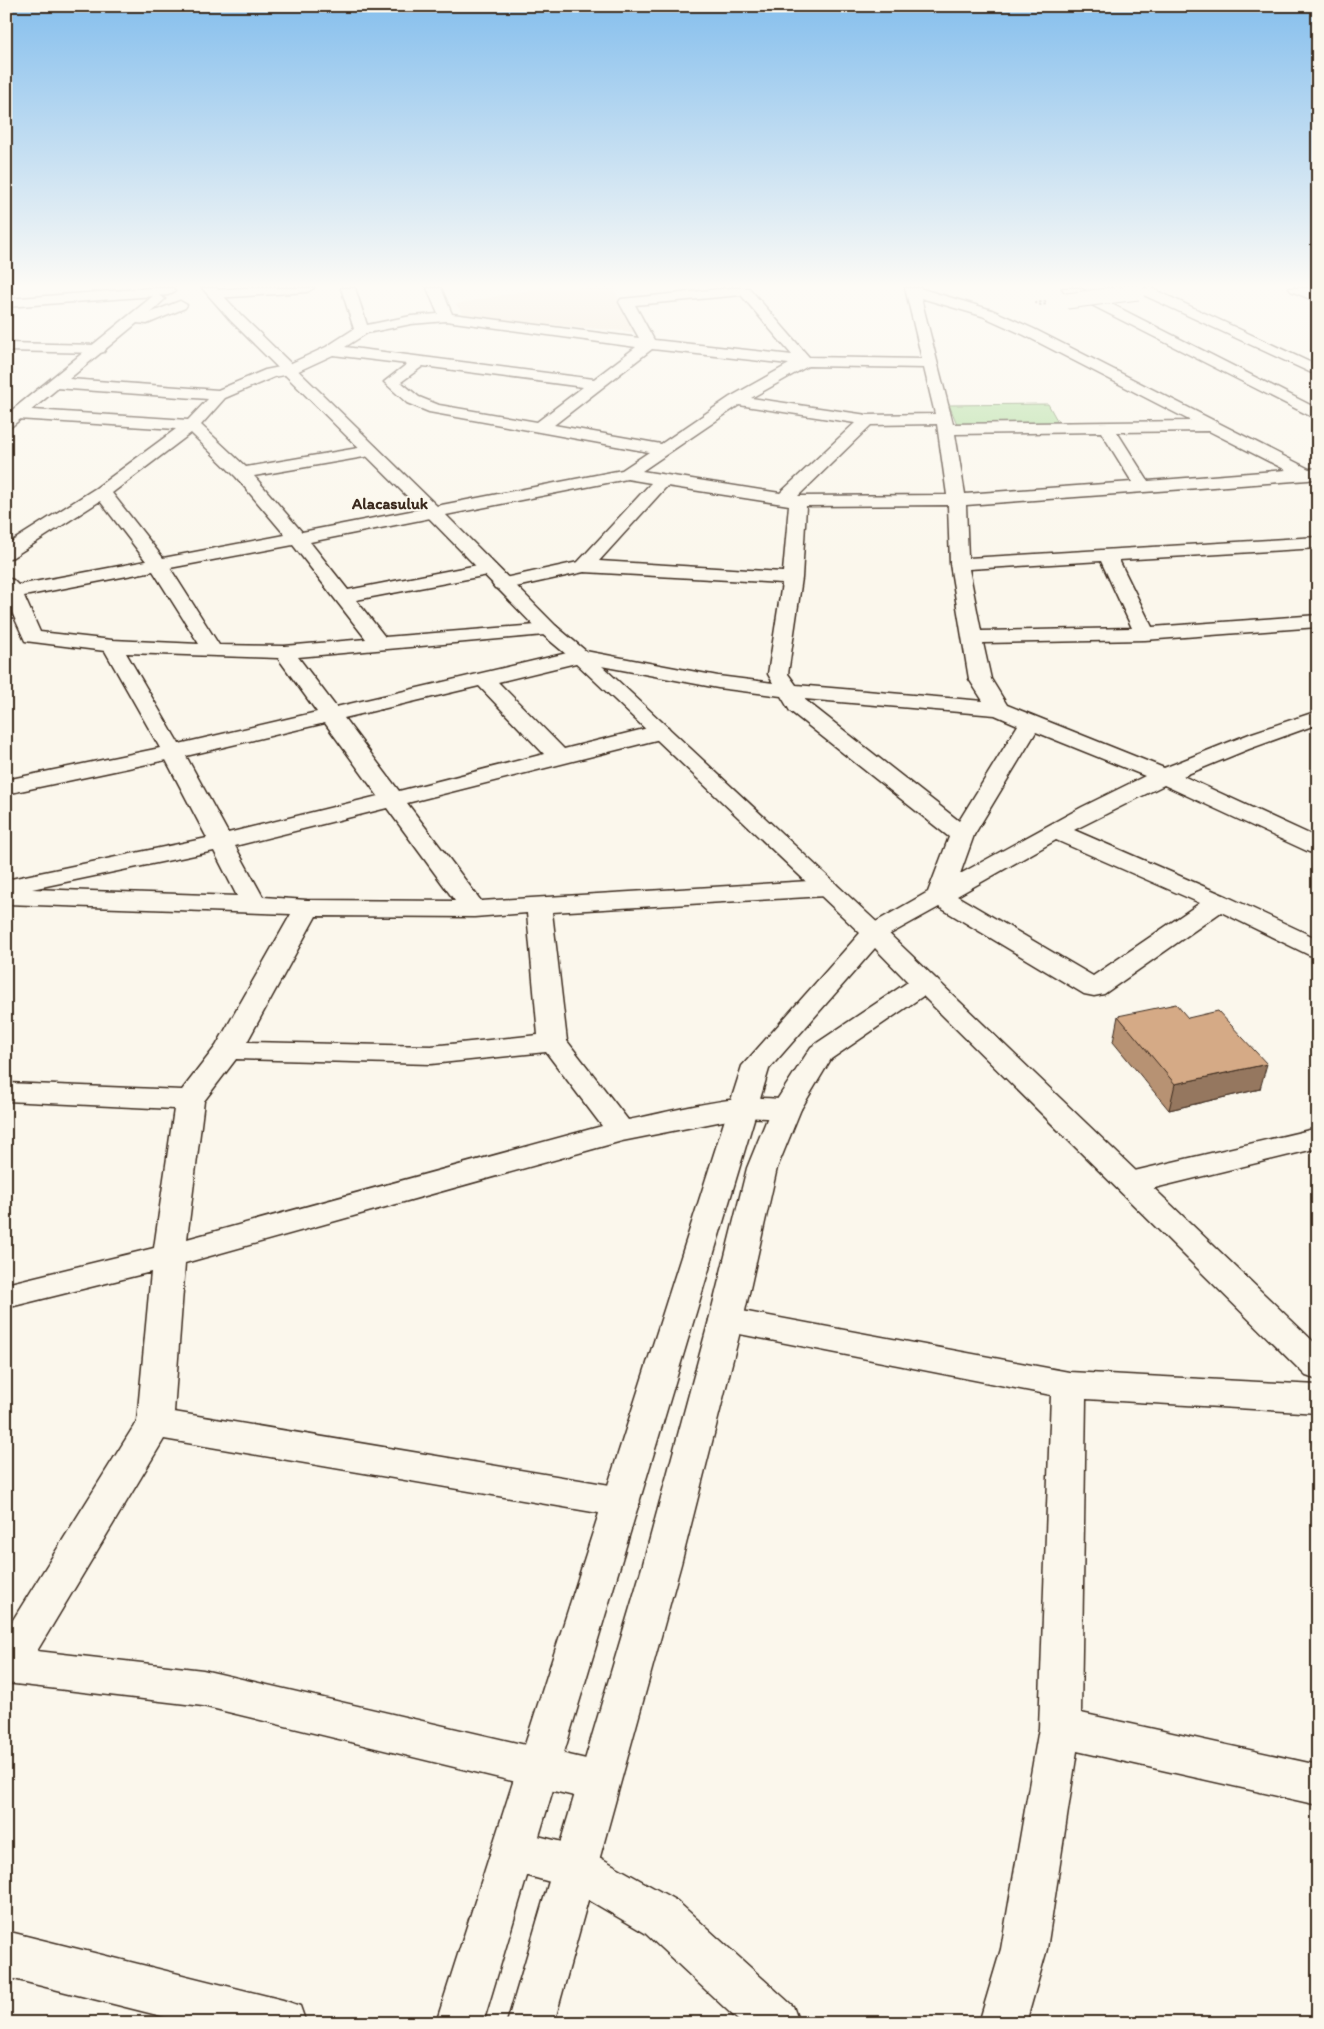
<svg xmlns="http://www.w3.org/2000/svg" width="1324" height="2029" font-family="Itim,sans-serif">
	<rect width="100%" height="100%" fill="#fbf7ec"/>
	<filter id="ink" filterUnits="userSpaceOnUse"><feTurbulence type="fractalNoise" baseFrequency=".02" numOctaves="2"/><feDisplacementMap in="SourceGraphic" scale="10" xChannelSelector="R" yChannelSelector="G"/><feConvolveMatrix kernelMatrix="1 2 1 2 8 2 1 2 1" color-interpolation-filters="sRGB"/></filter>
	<g filter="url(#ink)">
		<!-- built -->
		<path fill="#f0e0cd" d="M539,288h75l20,44 -169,-14 -9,-14z"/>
		<!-- green -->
		<path fill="#addc9b" stroke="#74835c" d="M1048,404l10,18 -101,2 -8,-19z"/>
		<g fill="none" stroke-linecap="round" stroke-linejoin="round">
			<defs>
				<path id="minor" d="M152,288h21l2,3 -7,4 -162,12v-8z
					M243,288h71l-7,4 -92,6 -7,-4 7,-4z
					M341,288h14l12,37 44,-9 27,-2 -11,-26h14l11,26 187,24 -20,-36 2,-3 110,-11h18l60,69 113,2 -17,-71h14l73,22 42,19 275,140 9,-1v10l-10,2 -342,25 2,53 350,-21v11l-199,12 33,67 166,-12v12l-173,13 -162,3 8,36 16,26 157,63 88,-35 66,-22v13l-69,25 -66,27 135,62v16l-9,-2 -145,-67 -90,45 154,67 90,42v18l-9,-2 -88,-43 -117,82 -10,2 -10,-2 -145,-87 -56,31 -9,3 -9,-3 -4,-5 4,-5 63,-36 21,-55 -159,-126 -9,-15 -63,-8 -138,-26 -82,20 66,67 96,-24 8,2 3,5 -3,5 -261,66 74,98 345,-21 9,3 4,5 -4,5 -9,3 -274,16 15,129 61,79c51,-10 118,-31 168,-18l5,7 -5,7 -10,3 -43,-2 -121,24 -437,122 -11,149 448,75 13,4 5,11 -5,11 -13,4 -458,-78 -127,212 166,19 396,92 15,6 6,14 -6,14 -15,6 -396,-96 -197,-23v-52l131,-210 14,-149 -145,36v-24l148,-36 20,-139 -168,-8v-18l176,7 34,-44 75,-132 -285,-10v-24l201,-42 -41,-78 -160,34v-14l154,-32 -55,-97 -80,-10 -19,-42v-21l7,2 5,5 128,-24 -46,-60 -87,56 -7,2v-14l90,-57 80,-59 -159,-10 -6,-2 -2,-3 2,-3 6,-2 171,11 20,-21 -152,-11 -5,-2 -3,-3 3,-3 5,-2 162,12 47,-20 20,-4 41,-19 28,-18zM741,295l51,60 -138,-15 -19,-35zM921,298l61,18 42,19 167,86 -238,3zM446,321l190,26 -42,32 -249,-32 22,-14 44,-9zM652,349l137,15 -59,33 -69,47 -107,-19zM333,355l74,9 -23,18 23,21 22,9 220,40 -27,18 -320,62 -48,-56 116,-20 6,-1 2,-4 -2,-4 -6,-1 -124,21 -45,-42 24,-27 49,-21 20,-4zM423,366l160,21 -46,35 -98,-17 -20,-8 -18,-15zM808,366l116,2 11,46 -68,1 -116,-17zM739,405l116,18 -75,70 -138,-22zM937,424l10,71 -149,1 73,-71zM1209,431l77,39 -138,11 -31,-49zM1101,432l31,50 -167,12 -10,-60zM191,433l45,44 49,58 -122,23 -51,-65zM627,479l24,4 -73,79 -83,18 -3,4 3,4 7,2 82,-18 198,11 -14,91 5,9 -55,-7 -138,-26 -244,57 -38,-50 258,-23 3,-4 -3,-4 -7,-2 -164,13 -29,-37 132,-25 7,-2 2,-4 -2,-4 -7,-2 -140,27 -38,-48zM667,486l122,19 -6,67 -184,-11zM948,505l2,59 12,73 7,42 14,22 -187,-16 -8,-11 14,-96 4,-72zM293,545l73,94 -82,7 -65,-1 -49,-77zM1101,561l31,67 -151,3 -12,-62zM153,571l46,73 -87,-4 -72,-8 -16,-36zM126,653l152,5 39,54 -138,32zM479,686l65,68 -145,37 -55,-73zM804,699l191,16 23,10 -59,96zM325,723l53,73 -150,37 -42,-77zM1036,732l109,44 -63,31 -122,67 14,-39zM387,808l68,93 -148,-1 -44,-3 -28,-51zM1056,840l144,63 -107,73 -136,-80zM214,851l23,45 -205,-7zM527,913l11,122 -107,11 -184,-4 69,-126 158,1zM546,1052l56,74 -415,113 17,-138 32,-42 195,5z
					M1133,288h18l167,78v10l-183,-85z
					M1289,288h18l11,5v9l-27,-11z
					M6,343l93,2 5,1 2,3 -2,3 -5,1 -93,-2z
					M1318,1128v20l-188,46 -11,-4 -4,-7 4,-7 11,-4z
					M726,1308l343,64 249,13v28l-232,-14 -5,314 237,52v40l-241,-54 -30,198 -21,74h-47l22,-74 38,-221 12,-333 -337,-66 -5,-9 5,-9z
					M514,1830l60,15 16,7 87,49 116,105 6,17h-58l-96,-90 -80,-47 -51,-14 -15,-6 -7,-15 7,-15z
					M6,1931l277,69 17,6 6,17h-117l-183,-46z"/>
				<path id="major" d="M202,288h14l25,27 199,194 116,117 31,26 296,276 435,418v34l-12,-4 -383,-380 -92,63 -30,50 -24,59 -34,152 -62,244 -127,459h-47l136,-459 66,-244 38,-152 24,-59 40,-62 97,-65 -33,-34 -106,121 -286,954h-47l306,-957 118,-133 -287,-273 -31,-26 -114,-117 -197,-196z
					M158,295l7,4 -15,14 30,-12 7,4 -2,3 -38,16 -10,-1 -125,103 -6,2v-13l147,-119z"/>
				<path id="highway" d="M1062,288h18l238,121v11l-254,-129z"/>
			</defs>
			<!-- minor casing -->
			<use href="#minor" stroke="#3b2a1e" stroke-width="3"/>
			<!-- major casing -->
			<use href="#major" stroke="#3b2a1e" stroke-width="3"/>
			<!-- highway casing -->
			<use href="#highway" stroke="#3b2a1e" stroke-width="3"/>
			<!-- path -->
			<path stroke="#3b2a1e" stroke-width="2" stroke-dasharray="2.5 2" stroke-linecap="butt" d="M1046,301l-10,2 5,2 6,-1"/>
			<!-- minor -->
			<use href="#minor" fill="#fbf7ec" fill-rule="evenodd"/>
			<!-- major -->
			<use href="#major" fill="#fbf7ec" fill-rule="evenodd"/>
			<!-- highway -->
			<use href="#highway" fill="#fbf7ec" fill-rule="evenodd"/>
			<defs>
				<path id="minor-bridge" d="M1067,301l71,-9"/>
			</defs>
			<!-- minor-bridge casing -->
			<use href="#minor-bridge" stroke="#3b2a1e" stroke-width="17" stroke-linecap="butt"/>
			<!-- minor-bridge -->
			<use href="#minor-bridge" stroke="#fbf7ec" stroke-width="15"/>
		</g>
		<!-- wall -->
		<path fill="#b79273" stroke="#3b2a1e" d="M1118,1016l142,73 -91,21 -56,-68z"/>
		<!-- shaded-wall -->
		<path fill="#95775e" stroke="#3b2a1e" d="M1267,1064l-7,25 -91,21 6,-26z"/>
		<!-- building -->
		<path fill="#d5aa86" stroke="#3b2a1e" d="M1176,1004l12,14 30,-7 49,53 -92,20 -57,-68z"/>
	</g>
	<!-- sky -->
	<linearGradient id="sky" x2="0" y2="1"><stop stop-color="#86bfed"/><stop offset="0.5" stop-color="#fdfbf6"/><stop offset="1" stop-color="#fdfbf6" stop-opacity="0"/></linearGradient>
	<rect width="1324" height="572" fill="url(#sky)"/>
	<g text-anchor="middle" stroke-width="4" stroke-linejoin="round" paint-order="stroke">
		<!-- far-district labels -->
		<g font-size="16" font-weight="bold" fill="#3b2a1e" stroke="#fbf7ec">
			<text x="390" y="509">Alacasuluk</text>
		</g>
	</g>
	<!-- margin -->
	<rect width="1324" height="2029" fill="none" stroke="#fbf7ec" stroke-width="25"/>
	<rect x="12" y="12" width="1299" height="2004" fill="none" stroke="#3b2a1e" stroke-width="2" filter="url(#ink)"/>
</svg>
